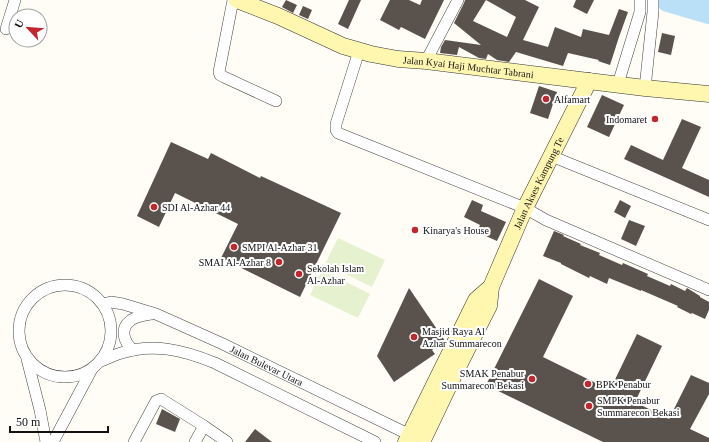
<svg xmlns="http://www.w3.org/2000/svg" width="709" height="442" font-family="Georgia,serif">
	<rect width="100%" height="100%" fill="#fffdf5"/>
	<!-- pitch -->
	<path fill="#e6f2cf" d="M338,238l47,22 -13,27 -47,-23z
		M322,270l48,24 -12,24 -48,-23z"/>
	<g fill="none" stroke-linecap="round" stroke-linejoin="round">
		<!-- river -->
		<path stroke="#b9e0f7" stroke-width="24" d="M668,0l41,12"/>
	</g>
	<!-- building -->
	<path fill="#5a524d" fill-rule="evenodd" d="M286,0l11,5 -4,8 -11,-6z
		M349,0h12l-13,29 -10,-5z
		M390,0h19l11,5 2,-5h22l-19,39 -24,-12 -2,3 -19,-10z
		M465,0h60l14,7 -16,33 25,7 7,-20 26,10 2,-8 26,6 10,-26 9,3 -9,25 -9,28 -12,-4 1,-1 -31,-7 -5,13 -47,-14 -7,10 -12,-2 -9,-6 -2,5 -7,-1 -20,-11 -2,8 -17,-2 1,-6 4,-7 36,5 -27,-22 10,-20zM486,0l30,17 -9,20 -34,-16z
		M576,0h18l-7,14 -14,-7z
		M303,6l9,4 -4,9 -9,-4z
		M662,33l13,3 -4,19 -13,-3z
		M539,86l18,6 -9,27 -18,-6z
		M602,95l22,10 -15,32 -22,-10z
		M682,119l19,8 -19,41 27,12v17l-85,-38 7,-14 32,15z
		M171,142l37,17 3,-6 49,25 1,-2 80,37 -41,84 -79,-39 17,-34 -63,-31 -16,34 -22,-11z
		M472,200l11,5 -2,6 25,11 -9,19 -20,-9 3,-7 -16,-8z
		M620,200l11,6 -6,12 -11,-6z
		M629,220l16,6 -9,20 -15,-7z
		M554,231l10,4 -1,1 18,8 -1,1 20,8 -1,2 23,10 1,-2 25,11 -1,2 23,10 1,-2 14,7 2,-3 13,8v1l9,5v8l-4,9 -13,-6 -1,1 -14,-7 1,-1 -37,-16v1l-32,-13 -2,6 -17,-8 -1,2 -28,-14v-1l-18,-7z
		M539,279l34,17 -30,61 67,33 27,-56 25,12 -27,56 34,17 22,-44 18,8v11l-19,35 19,9v4h-106l-117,-57z
		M409,288l36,53 -13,9 3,4 -41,28 -17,-26z
		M162,409l18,10 -5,13 -19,-8z
		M255,429l17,13h-27z"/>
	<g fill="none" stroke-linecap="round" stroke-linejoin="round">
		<defs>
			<g id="street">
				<path d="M233,0l-14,72 1,3 4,2 52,24"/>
				<path d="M6,29l9,-29"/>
				<path d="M359,51l-23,73v6l2,3 187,75 21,12 163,70"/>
				<path d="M426,61l32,-61"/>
				<path d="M618,84l22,-72v-12"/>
				<path d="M645,88l8,-76v-12"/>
				<path d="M551,156l158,64"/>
				<circle cx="65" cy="331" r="46"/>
				<path id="s1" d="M103,304l8,-2 12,2 33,10 67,30 187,91"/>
				<path d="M133,350c-9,-8 -14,-21 -2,-30 6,-4 14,-5 21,-6"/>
				<path d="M27,359l13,51 6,32"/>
				<path d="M101,361c6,-2 11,-5 17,-7 34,-12 65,-4 97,9l160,79"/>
				<path d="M53,442l39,-73"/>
				<path d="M134,442l22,-41 5,-2 43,27 23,16"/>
				<path d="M195,442l9,-16"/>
			</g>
			<g id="secondary">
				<path id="s2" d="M237,0l41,16 65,30 28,8 27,5 28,2 219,27 64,6"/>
				<path d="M406,442l70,-142 15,-13"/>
				<path id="s3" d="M422,442l31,-65 36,-71 2,-19 34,-79 64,-127"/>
			</g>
		</defs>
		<!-- street casing -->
		<use href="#street" stroke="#444" stroke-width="12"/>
		<!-- secondary casing -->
		<use href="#secondary" stroke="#333" stroke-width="17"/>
		<!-- street -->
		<use href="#street" stroke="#fff" stroke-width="11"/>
		<!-- secondary -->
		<use href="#secondary" stroke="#fff6b0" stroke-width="16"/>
	</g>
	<!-- markers -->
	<g fill="#c4262e" stroke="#fff" stroke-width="1.5">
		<circle cx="546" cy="99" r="4"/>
		<circle cx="655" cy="119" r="4"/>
		<circle cx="154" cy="207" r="4"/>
		<circle cx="415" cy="230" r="4"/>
		<circle cx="234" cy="247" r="4"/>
		<circle cx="279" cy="262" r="4"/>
		<circle cx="299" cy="274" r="4"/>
		<circle cx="414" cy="337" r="4"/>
		<circle cx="532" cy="379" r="4"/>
		<circle cx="588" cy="384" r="4"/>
		<circle cx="589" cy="406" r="4"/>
	</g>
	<g text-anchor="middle" stroke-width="4" stroke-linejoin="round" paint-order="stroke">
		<!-- street labels -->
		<g font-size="10" fill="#111" stroke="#fff">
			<text dy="4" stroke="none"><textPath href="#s2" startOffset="243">Jalan Kyai Haji Muchtar Tabrani</textPath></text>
			<text dy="4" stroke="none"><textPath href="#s3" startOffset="285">Jalan Akses Kampung Te</textPath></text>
			<text dy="4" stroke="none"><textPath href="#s1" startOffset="177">Jalan Bulevar Utara</textPath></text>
		</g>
		<!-- poi labels -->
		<g font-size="10" fill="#111" stroke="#fff" text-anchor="start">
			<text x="554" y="103">Alfamart</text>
			<text x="647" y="123" text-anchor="end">Indomaret</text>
			<text x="162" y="211">SDI Al-Azhar 44</text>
			<text x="423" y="234">Kinarya's House</text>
			<text x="242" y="251">SMPI Al-Azhar 31</text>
			<text x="271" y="266" text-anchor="end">SMAI Al-Azhar 8</text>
			<text x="307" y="272">Sekolah Islam<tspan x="307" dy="12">Al-Azhar</tspan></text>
			<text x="422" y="335">Masjid Raya Al<tspan x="422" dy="12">Azhar Summarecon</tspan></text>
			<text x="524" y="377" text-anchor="end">SMAK Penabur<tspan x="524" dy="12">Summarecon Bekasi</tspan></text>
			<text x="596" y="388">BPK Penabur</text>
			<text x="597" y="404">SMPK Penabur<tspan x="597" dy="12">Summarecon Bekasi</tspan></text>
		</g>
	</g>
	<!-- north arrow -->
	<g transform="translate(28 28) rotate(296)"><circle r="19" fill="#ffffff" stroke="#a0a0a0"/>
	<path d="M0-3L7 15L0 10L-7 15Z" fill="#c4262e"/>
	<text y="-6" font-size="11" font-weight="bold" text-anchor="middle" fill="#111111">U</text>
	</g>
	<!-- scale -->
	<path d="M10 426v6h98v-6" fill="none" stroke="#111111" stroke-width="2"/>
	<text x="16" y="426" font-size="12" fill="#111111" stroke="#ffffff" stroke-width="3" paint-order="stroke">50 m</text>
</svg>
